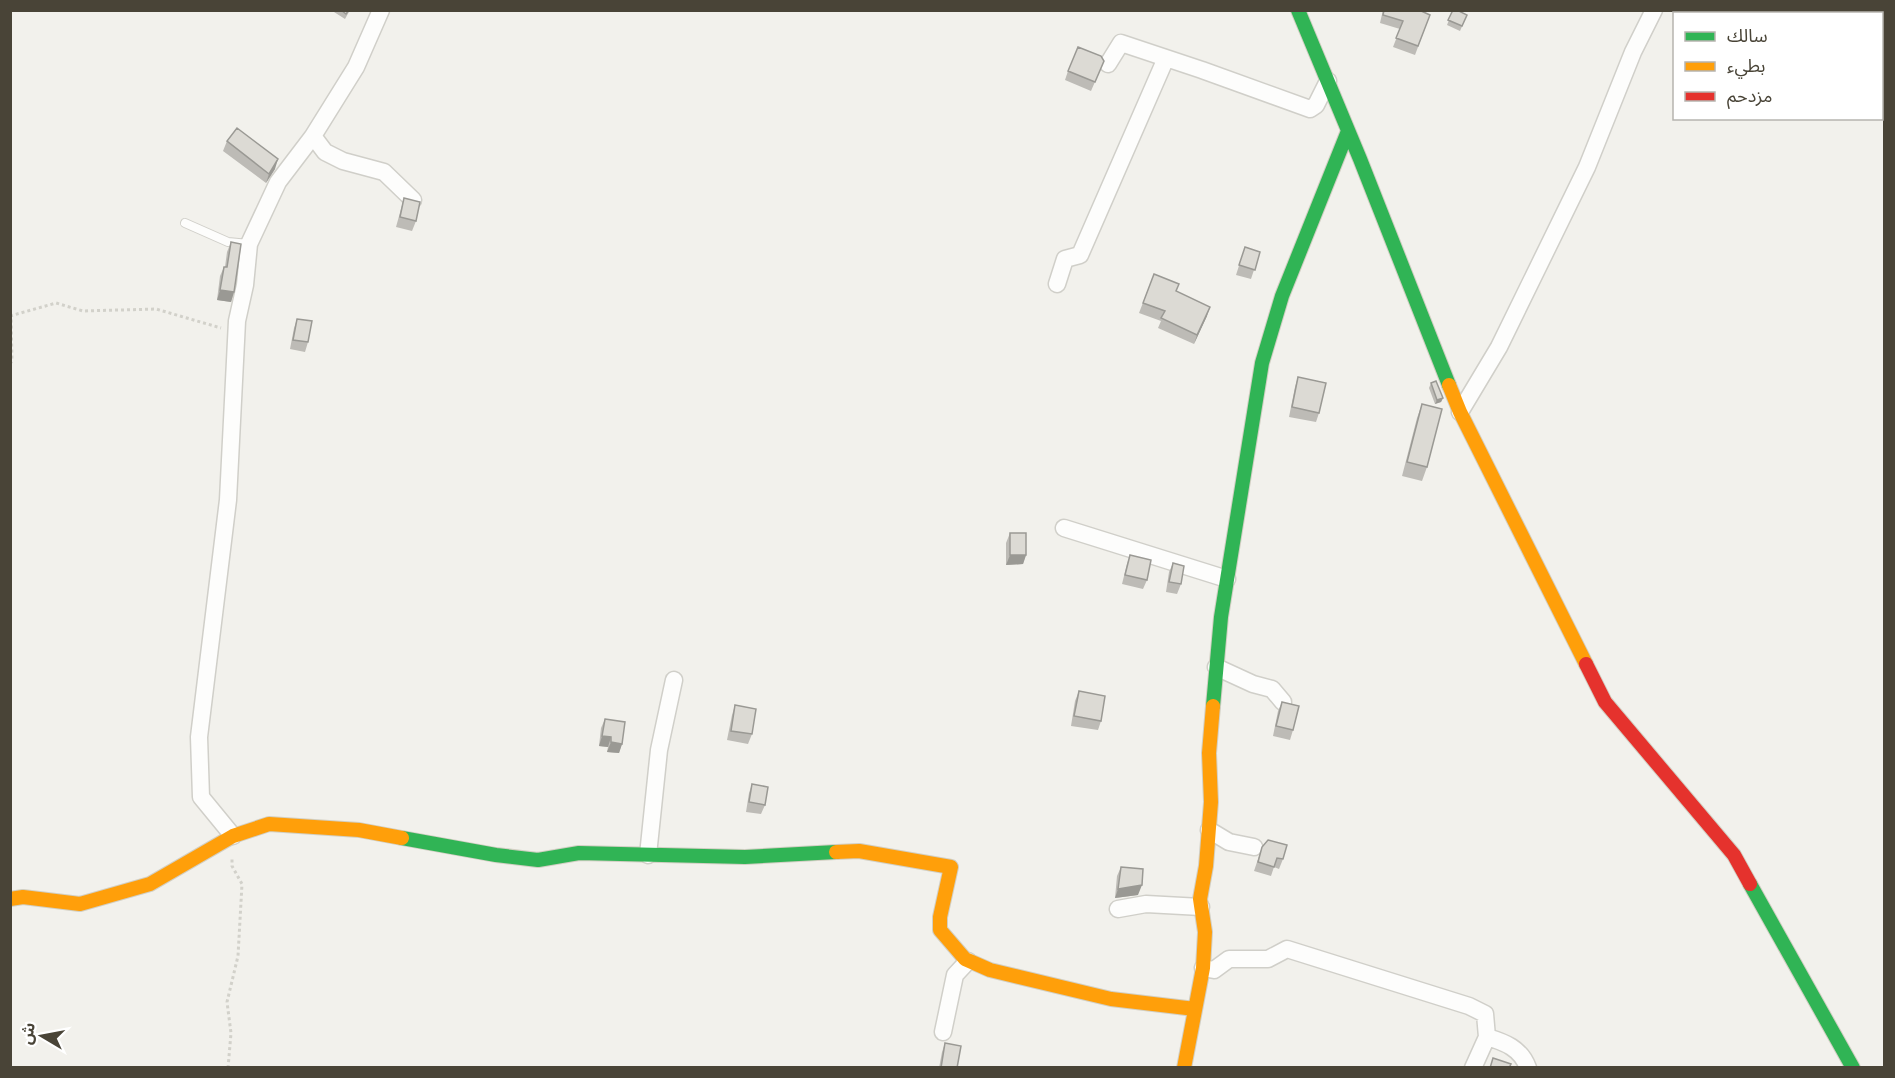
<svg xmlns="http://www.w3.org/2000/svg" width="1895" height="1078" font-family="'Exo 2','Noto Sans Arabic',sans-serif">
	<rect width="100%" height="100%" fill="#f2f1ec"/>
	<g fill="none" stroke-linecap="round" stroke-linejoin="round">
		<defs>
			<path id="lane" d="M185,223l43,19 21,2"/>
			<path id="street" d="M1108,64l13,-21 81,27 108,39 6,-4 12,-24
				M313,136l12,16 18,9 41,11 29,28
				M1057,284l8,-25 15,-4 86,-197
				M1460,412l39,-65 88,-180 46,-115 21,-42
				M1064,528l163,51
				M1216,667l37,17 19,5 11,13
				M1209,830l20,12 25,5
				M233,836l-32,-39 -2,-60 29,-237 9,-179 8,-36 4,-41 29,-62 35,-46 43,-69 25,-57
				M648,855l11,-105 15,-70
				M1118,909l28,-5 55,3
				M1203,968l11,2 15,-11h39l19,-10 182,57 16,8 2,23 -14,31
				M943,1032l12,-57 13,-14
				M1487,1037c17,5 34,11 41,31"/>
			<path id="fast" d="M1298,10l62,149 89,226
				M1213,706l8,-89 41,-254 20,-67 66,-165
				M402,838l94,17 42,5 41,-7 166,4 91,-5
				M1750,884l103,184"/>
			<path id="slow" d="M1449,385l11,27 126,252
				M836,852l23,-1 92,16 -11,50v13l25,29 25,11 121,29 84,10
				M10,899l13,-2 57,7 70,-20 83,-48 36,-12 90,6 43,8
				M1184,1068l19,-100 2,-36 -5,-33 6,-33 5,-64 -2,-49 4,-47"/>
			<path id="jam" d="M1586,664l19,38 129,153 16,29"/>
		</defs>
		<!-- lane casing -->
		<use href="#lane" stroke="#d0cfc9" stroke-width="10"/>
		<!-- street casing -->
		<use href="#street" stroke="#d0cfc9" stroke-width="19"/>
		<!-- fast casing -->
		<use href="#fast" stroke="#d2cfc3" stroke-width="16"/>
		<!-- slow casing -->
		<use href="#slow" stroke="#d2cfc3" stroke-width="16"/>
		<!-- jam casing -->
		<use href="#jam" stroke="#d2cfc3" stroke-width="16"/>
		<!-- path -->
		<path stroke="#d2d1ca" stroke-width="3" stroke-dasharray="3 3" stroke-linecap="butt" d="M10,316l46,-13 27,8 73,-2 65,19
			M10,364l2,-3 -1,-45
			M228,1068l3,-35 -4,-31 11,-46 4,-72 -10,-18v-7"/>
		<!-- lane -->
		<use href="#lane" stroke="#fdfdfc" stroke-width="8"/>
		<!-- street -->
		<use href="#street" stroke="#fdfdfc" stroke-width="16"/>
		<!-- fast -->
		<use href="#fast" stroke="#30b455" stroke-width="14"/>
		<!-- slow -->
		<use href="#slow" stroke="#ff9f0a" stroke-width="14"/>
		<!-- jam -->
		<use href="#jam" stroke="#e5322d" stroke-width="14"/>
	</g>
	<!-- wall -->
	<path fill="#bdbbb6" d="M334,10h16l-5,9 -11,-7z
		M1383,10h36l11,5 -15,40 -22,-8 7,-18 -20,-6z
		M1453,10l14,5 -7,16 -13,-6z
		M1104,61l-13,30 -26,-11 3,-9z
		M227,141l48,28 -9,14 -43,-32z
		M404,198l12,23 -4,10 -16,-4z
		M231,242l3,50 -3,10 -14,-2 3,-24 4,-9h1l2,-15z
		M1245,247l15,5 -9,27 -15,-4z
		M1154,274l53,42 -13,28 -36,-16 3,-7 -22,-8z
		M297,319l11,23 -3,10 -15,-3 4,-21z
		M1298,377l21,36 -3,9 -27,-5 6,-30z
		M1431,383l12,15 -2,4 -6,2 -6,-16z
		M1422,404l5,63 -5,14 -20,-5 15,-58z
		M1010,533l16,22 -3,9 -17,1v-22z
		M1130,555l17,25 -4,9 -21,-5 5,-20z
		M1173,563l8,21 -4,10 -11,-2 3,-20z
		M1079,691l22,30 -3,9 -27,-4 4,-25z
		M1282,702l11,28 -3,10 -17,-4 5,-25z
		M735,705l17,29 -4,10 -21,-4 5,-25z
		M605,719l17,25 -3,9 -12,-1 1,-5 -9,-1 2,-18z
		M752,784l13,21 -4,9 -15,-2 3,-19z
		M1262,847l21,12 -4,10 -5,-2 -3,9 -17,-5z
		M1121,867l17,28 -23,3 2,-22z
		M945,1043l12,25h-18l3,-16z"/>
	<!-- shaded-wall -->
	<path fill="#9a9994" d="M278,159l-3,10 -9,14 3,-9z
		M220,290l14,2 -3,10 -14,-2z
		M1210,307l-3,9 -13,28 3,-9z
		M1443,398l-2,4 -6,2 2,-4z
		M1010,555h16l-3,9 -17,1z
		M602,736l9,1 -3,10 -9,-1z
		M611,742l11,2 -3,9 -12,-1z
		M1142,885l-4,10 -23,3 3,-9z"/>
	<!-- building -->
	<path fill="#dcdad4" stroke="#9a9994" stroke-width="1.5" d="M341,10h8l-3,4z
		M1384,10h35l11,5 -12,31 -22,-8 7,-17 -20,-6z
		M1453,10h4l10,5 -5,11 -14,-6z
		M1078,47l23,9 3,5 -9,21 -27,-11z
		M237,128l41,31 -9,15 -42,-33z
		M404,198l16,4 -4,19 -16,-4z
		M231,242l10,2 -7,48 -14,-2 4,-23h3z
		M1245,247l15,5 -5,18 -16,-5z
		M1154,274l25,10 -3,7 34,16 -13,28 -36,-17 4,-7 -22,-8z
		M297,319l15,2 -4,21 -15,-2z
		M1298,377l28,6 -7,30 -27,-6z
		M1436,381l7,17 -6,2 -6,-17z
		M1422,404l20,5 -15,58 -20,-5z
		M1010,533h16v22h-16z
		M1130,555l21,5 -4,20 -22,-5z
		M1173,563l11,3 -3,18 -12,-2z
		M1079,691l26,5 -4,25 -27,-5z
		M1282,702l17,4 -6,24 -17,-4z
		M735,705l21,4 -4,25 -21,-3z
		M605,719l20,3 -3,22 -11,-2v-5l-9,-1z
		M752,784l16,3 -3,18 -16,-3z
		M1268,840l19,5 -4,14 -6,-1 -3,9 -16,-5 4,-15z
		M1121,867l22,2 -1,16 -24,4z
		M945,1043l16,3 -4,22h-16z
		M1493,1058l18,6 -2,4h-19z"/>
	<!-- border -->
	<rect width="1895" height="1078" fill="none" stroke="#494437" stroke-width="24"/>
	<!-- legend -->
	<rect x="1673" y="12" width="210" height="108" fill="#ffffff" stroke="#b6b4af" stroke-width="1.5"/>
	<rect x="1685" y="32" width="30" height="9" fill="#30b455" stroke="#b6b4af" stroke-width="1.5"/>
	<text x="1727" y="42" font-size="18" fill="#494437">سالك</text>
	<rect x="1685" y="62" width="30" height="9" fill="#ff9f0a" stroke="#b6b4af" stroke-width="1.5"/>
	<text x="1727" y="72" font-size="18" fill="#494437">بطيء</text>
	<rect x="1685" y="92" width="30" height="9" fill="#e5322d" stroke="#b6b4af" stroke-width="1.5"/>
	<text x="1727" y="102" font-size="18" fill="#494437">مزدحم</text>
	<!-- north arrow -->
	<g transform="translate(42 1036) rotate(280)" stroke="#ffffff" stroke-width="4.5" paint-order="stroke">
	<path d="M0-4.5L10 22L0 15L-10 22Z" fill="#494437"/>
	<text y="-9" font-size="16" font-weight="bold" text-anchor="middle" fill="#494437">ش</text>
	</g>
</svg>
